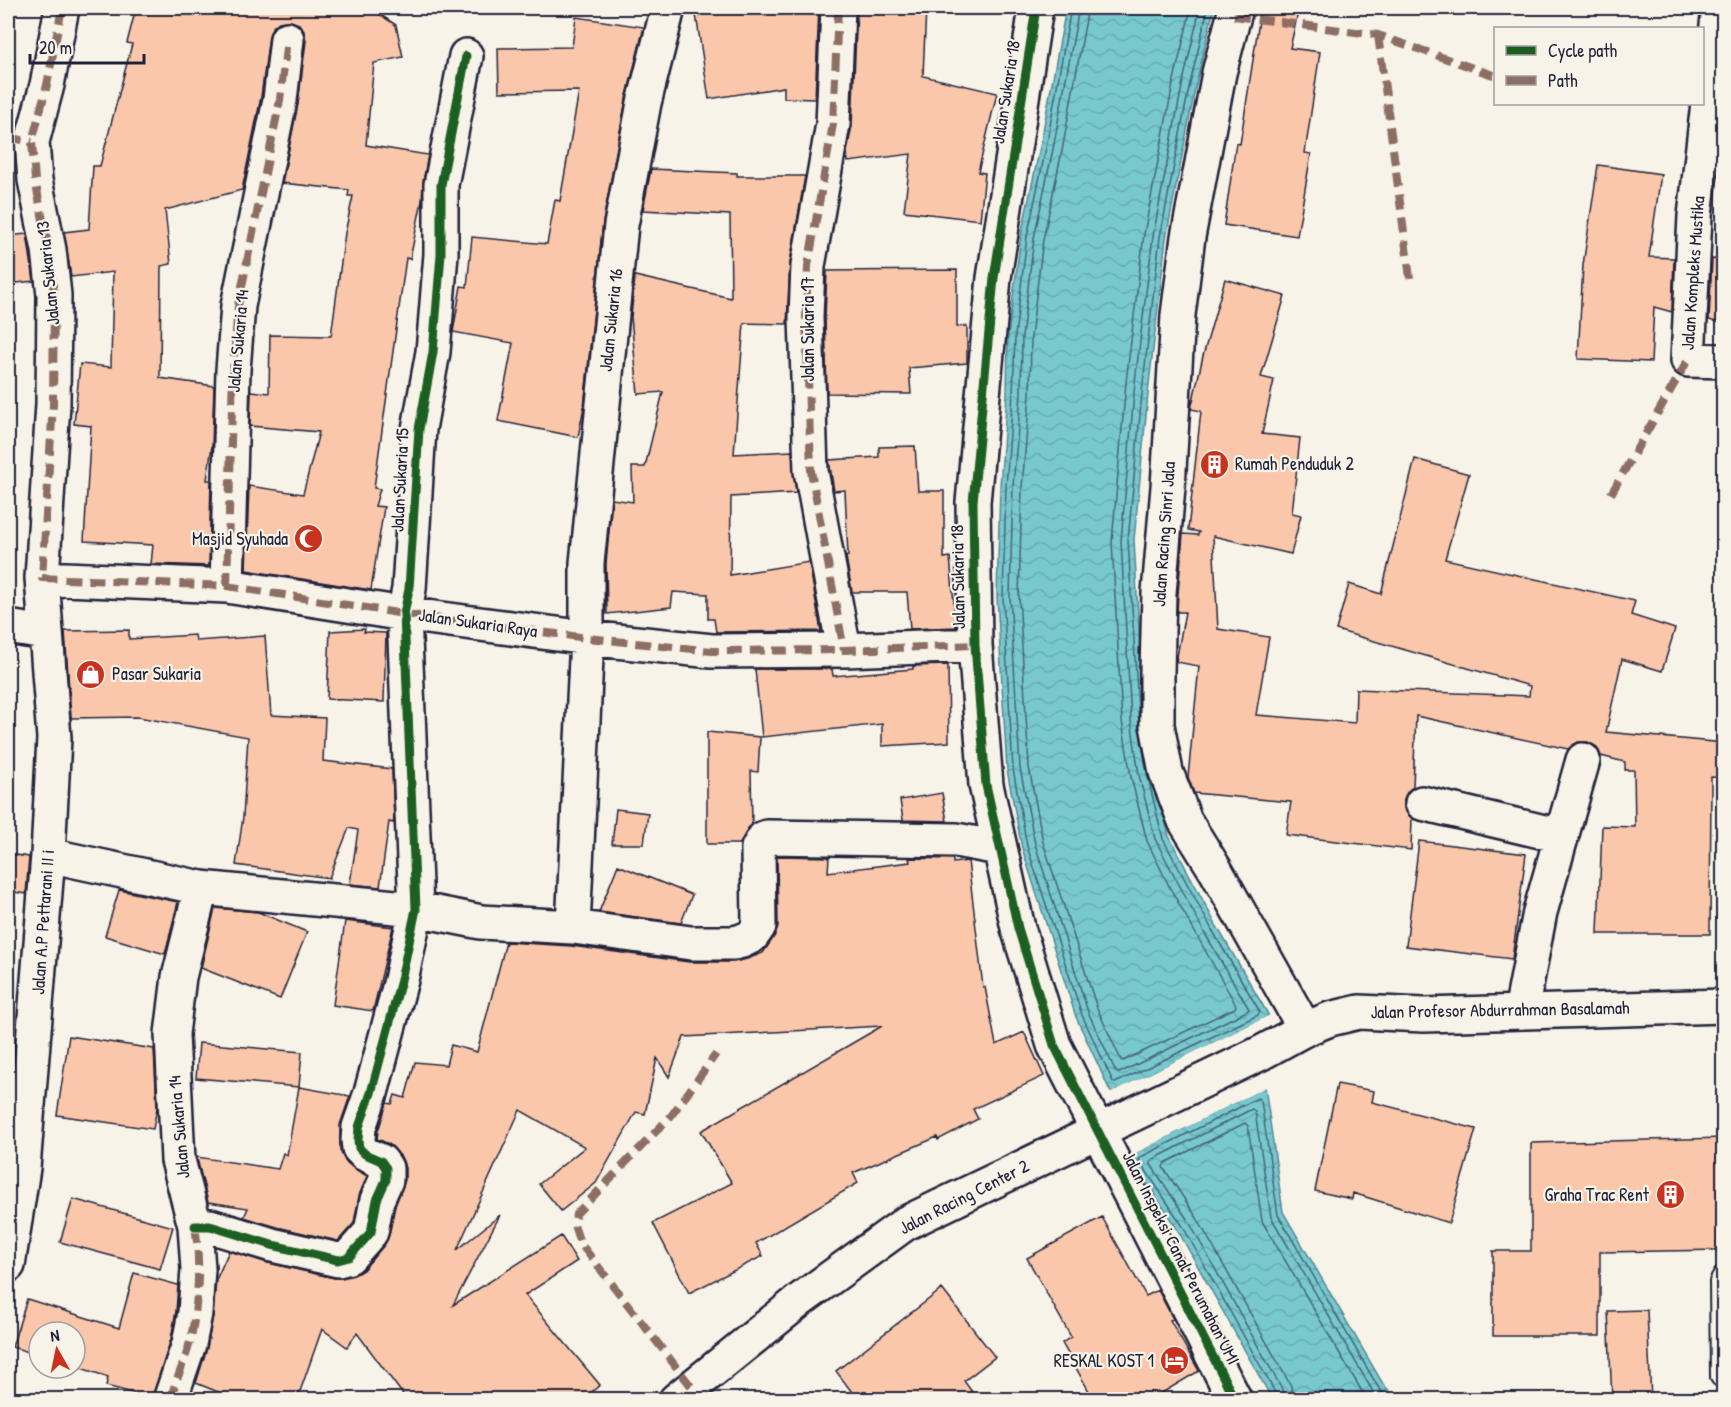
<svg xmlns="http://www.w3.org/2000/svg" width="1731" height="1407" font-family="'Patrick Hand',sans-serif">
	<defs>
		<pattern id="water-waves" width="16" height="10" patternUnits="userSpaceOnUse" patternTransform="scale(1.5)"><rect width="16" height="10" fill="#78c9cf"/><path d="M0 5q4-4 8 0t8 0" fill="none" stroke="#68acb3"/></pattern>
	</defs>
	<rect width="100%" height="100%" fill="#f7f3e8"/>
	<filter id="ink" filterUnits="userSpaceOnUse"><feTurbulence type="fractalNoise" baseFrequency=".0167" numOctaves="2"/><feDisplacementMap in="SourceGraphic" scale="12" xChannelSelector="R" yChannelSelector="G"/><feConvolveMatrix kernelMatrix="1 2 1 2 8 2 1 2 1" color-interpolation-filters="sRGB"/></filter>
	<g filter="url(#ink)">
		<!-- water -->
		<path fill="url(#water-waves)" stroke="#568694" stroke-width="1.5" d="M1066,8h148l-19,81 -29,149 -17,146 -15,156 10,179 9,54 16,63 47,89 53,91 -158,77 -35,-76 -54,-169 -15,-78 -10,-173 3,-111 7,-92 1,-58 13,-100 19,-89z
			M1265,1087l18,125 100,172 14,15h-125l-95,-170 -48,-73z"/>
		<!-- pier -->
		<path fill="#f7f3e8" d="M1272,1014l-1,4 -159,77 -4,-1z
			M1266,1084l2,2 -142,72 1,-4z"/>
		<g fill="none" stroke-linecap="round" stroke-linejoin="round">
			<!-- shore -->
			<path stroke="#446576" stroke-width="1.5" d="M1071,8l-25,140 -19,89 -12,99 -2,58 -7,92 -3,111 10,172 14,77 55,169 31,67 2,1 143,-68 2,-3 -49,-84 -48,-89 -16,-65 -6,-37
				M1079,8l-26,141 -19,89 -12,99 -1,57 -8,92 -3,110 10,172 15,76 53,168 28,60 3,1 128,-62 2,-2 -45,-77 -49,-93 -16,-64 -8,-55 -10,-179 14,-159 18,-146 29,-150 18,-78
				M1088,8l-26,143 -19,89 -12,97 -1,58 -8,92 -3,109 10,171 14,75 54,166 24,52 2,1 112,-53 1,-3 -66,-117 -23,-47 -16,-64 -9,-56 -10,-179 14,-160 18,-148 29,-150 18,-76
				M1139,725l-11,-185 15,-157 17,-146 29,-149 19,-80
				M1277,1400l-1,-6 -94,-169 -43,-65 2,-3 117,-59 3,3 17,114 100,172 11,13
				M1285,1400l-2,-9 -94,-169 -39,-59 2,-3 100,-51 3,3 16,105 101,173 7,10
				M1294,1400l-3,-14 -94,-168 -34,-51 2,-4 80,-40 3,3 14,95 105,179"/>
		</g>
		<!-- building -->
		<path fill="#fac7ab" stroke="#22223b" stroke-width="1.5" d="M136,8h234l26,17 7,32 -29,6 -8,82 62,10 -5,27 -1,19 -12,58 -4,-1 -32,230 6,1 -5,17 9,1 -13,83 -125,-20 3,-84 54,8 16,-62 -69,-6 1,-35 18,2 1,-58 61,1 14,-103 8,-37h-5l1,-6 -67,-7 16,-79 8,-63 -2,-10 -5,-7 -9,-3 -11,1 -7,6 -3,8 -8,61 -19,93 -77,20 6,54 -10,2 -1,112 54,8 -2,60 -5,34h4l-2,86 -58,-2 2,-19 -69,-4 7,-115 -17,-2 6,-60 31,3 2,-95 -42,5 -7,-45 25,-3 4,-63h7l32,-122 -5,-1z
			M695,8h124l-4,91 -31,-1v-11l-75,12z
			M857,8h69l-3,68 74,17 -19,79 7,1 -5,47 -76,-9 7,-57 -63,8 -1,-10 5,-27z
			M1261,8h38l-9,40 30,4 -15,101 6,1 -14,82 -73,-11 12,-82 4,1z
			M576,17l68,10 -18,73 -23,122 -19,185 -6,30 -80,-16 15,-78 -60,-11 8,-46 6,1 5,-50 75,7 8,-44 5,1 19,-110 -80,1 -1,-44 74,-1z
			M1598,165l63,9 -12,83 25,1 -2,54 -18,-5 -3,55 -73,-3 5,-94z
			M651,169l86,4v3h68l-15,87 -3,61 -43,-1 -10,131 58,-3 4,42 -65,4 -1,78 79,-13 12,69 -105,1 -2,-13h-6v-25l-35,-2 -2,15 -64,7 -1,-50 6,-65 21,3 -1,-35h13l18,-75 -25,2 -7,-77 4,-41 96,22 -1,-83 -87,-5z
			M27,234l7,47 -26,3v-48z
			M1712,259l12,1v64l-15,-4z
			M957,270v57l10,-1v37l-58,5 2,26 -84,-1 -2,-76 2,-46z
			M1225,279l60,17 -24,81 13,3 -12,54 38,4 -8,75 9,2 -10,39 -78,-18 5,93 51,8 -13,78 99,8 1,-34 173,7 1,-10 -194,-56 13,-46 32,10 34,-135 54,15 -24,85 190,42 -4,14 44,14 -13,42 -40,-12 -16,73 118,11v35l-13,-1 -1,157h-112l4,-108 33,1 -1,-57h-9v-8l-24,-6 -4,-9 -9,-5h-10l-10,7 -152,-33 -3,71 -5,4 -4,8v10l8,9 -1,32 -125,-15 5,-33 -97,-9 -6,-16 11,-111 -23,-4 9,-50h-8l1,-18 5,-60 15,1 1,-3 -11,-2 13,-119 -10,-2 12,-53z
			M915,446l3,45h26v67l6,-1 6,70 -46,2 -3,-37h-55l-6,-35 2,-1 -3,-66 -11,1 -5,-31 50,-3v-10z
			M365,629l-1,3 22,1 -2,69 -57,-3 3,-68z
			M129,630v9l66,-4 1,6 69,-5 6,79 54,3 -2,43 69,8 2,50 -1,4 -4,-1 -9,65 -30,-3 8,-54 -9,-2 -20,50 -93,-13 7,-48 5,-80 -110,-20 -67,1 -6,-87z
			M948,665l1,77 -67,4v-22l-120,13 -7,-68h77l1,7 80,-7v-3z
			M707,732l53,5 -2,35 -7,-1 1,54 -4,3 -8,16h-33z
			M942,793l5,28 -44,-1 -3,-20z
			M616,809l32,4 -4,31h-32z
			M1419,841l107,13 -14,105 -106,-13z
			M8,854l21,3 -3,37 -18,-3z
			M777,856l52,1 -1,15 82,-10 -1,-4 44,1v4l15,-2 15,126h2l11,58 28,-13 20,44 -71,33 5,10 -40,21 -1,-3 -84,36 5,10 -102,60 7,13 -74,37 -36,-70 79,-40 -31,-52 181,-105 -198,11 -15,40 -12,-19 -12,56 -9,-2 -40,71 -35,28 -22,-27 46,-37 -65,-37 -63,140 43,-35 -47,90 108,-69 16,25 -52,34 75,90 -18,15h-175l-50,-67 -10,14 -25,-18 -25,71h-59l-42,-17 11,-35 6,-32 3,-36 13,-29 39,12 66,15h8l12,-3 9,-5 22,-26 4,-9 6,-29 10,-26v-12l-4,-11 -12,-13 -12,-5 1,-8 9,-28 5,1 3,-9 10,3 10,-36 31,3 5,-20 26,7 29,-110 65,4 118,16h45l13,-3 16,-6 11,-16 4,-11z
			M618,865l74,30 -11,28 -82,-11z
			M119,890l59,12 -13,52 -60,-18z
			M215,908l43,4 49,20 -27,67 -79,-31z
			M345,921l48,6 -20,84 -40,-6z
			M69,1036l85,13 3,59 -4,21 -96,-14z
			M199,1043l103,9 -3,35 -103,-9z
			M1337,1084l37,7 -2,11 104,27 -27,94 -96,-30 -1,6 -37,-8z
			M299,1087l51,9 -10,29v25l5,11 7,6 15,9 -8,20 -5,27 -16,18 -61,-14 -33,-10 4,-9 -40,-6 -11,-43v-2l81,12 5,-16 4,2z
			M1724,1138v112l-124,2v84h-107v-85h38v-108z
			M73,1199l100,28 -13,42 -100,-27z
			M1102,1217l44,79 12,-6 15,29 -3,1 29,51 -49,29h-56l-32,-57 9,-6 -44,-79z
			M134,1273l44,12 -2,26 -5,28 -19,59 -46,-12 2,-9 -33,-11v-34h-36v23l-27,-8 15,-48 92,29z
			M942,1289l53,68 -31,24 14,19h-120l-22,-29z
			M1647,1310l4,90h-39l-4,-89z"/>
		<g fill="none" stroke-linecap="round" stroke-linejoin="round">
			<defs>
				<path id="lane" d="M1720,1377l-1,-95 5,-8"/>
				<path id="street" d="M838,8l-5,116 -25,142 -2,51 5,154 33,179
					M1036,8l-42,270 -21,224 2,143 11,140 32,143 36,117 181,355
					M1236,8l-17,65 -31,164 -10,78 -10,172 -9,106 -2,79v53l9,47 19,49 31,50 89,158
					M1719,8l-24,208 -7,144 36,1
					M42,578l185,8 177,28 183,24 125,13 132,-1 131,-5
					M227,586l6,-216 5,-64 42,-206 7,-61
					M8,627l37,6
					M1422,803l139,33
					M48,855l153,33 215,21 65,13 92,5 118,16h43l8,-2 10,-5 7,-10 -1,-78 6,-10 3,-1 189,3 43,8
					M573,927l14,-289v-75l34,-338 23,-122 24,-95
					M1521,1012l19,-100 43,-152
					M195,1226h15l62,19 66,15 11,-3 22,-25 6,-32 9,-20v-12l-5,-7 -16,-7 -6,-6 -1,-8 1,-13 12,-34 30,-113 15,-71 -12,-295 5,-25 10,-160 14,-77 8,-98v-69l25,-129
					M8,1265l15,-97 25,-313 6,-117 -12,-160 11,-174 1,-109 -5,-45 -14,-70 -3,-38 15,-57 15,-77
					M170,1400l19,-56 6,-31 3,-44 -3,-43 -17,-66 -6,-126 7,-57 22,-89"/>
				<path id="secondary" d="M676,1400l124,-100 106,-77 355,-170 44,-24 25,-10 29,-7 65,3 300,-9"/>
			</defs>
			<!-- lane casing -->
			<use href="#lane" stroke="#22223b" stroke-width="22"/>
			<!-- street casing -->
			<use href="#street" stroke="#22223b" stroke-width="38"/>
			<!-- secondary casing -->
			<use href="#secondary" stroke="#22223b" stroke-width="38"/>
			<!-- lane -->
			<use href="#lane" stroke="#f7f3e8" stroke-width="18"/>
			<!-- street -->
			<use href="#street" stroke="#f7f3e8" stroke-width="33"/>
			<!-- secondary -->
			<use href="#secondary" stroke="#f7f3e8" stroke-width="33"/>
			<!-- quiet -->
			<path stroke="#8d6e63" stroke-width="8" stroke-dasharray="15 8" stroke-linecap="butt" d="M62,8l-15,77 -15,57 3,38 14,70 5,45 -1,109 -11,174 185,8 177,28 183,24 125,13 132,-1 131,-5
				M838,8l-5,116 -25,142 -2,51 5,154 33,179
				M1234,16l144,19 118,41
				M1378,35l32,243
				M8,137l24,5
				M1611,494l77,-134
				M227,586l6,-216 5,-64 42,-206 7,-61
				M691,1386l-111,-143 -6,-18 2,-11 95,-98 45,-62
				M170,1400c6,-20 15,-39 20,-58 8,-37 11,-78 5,-116h5"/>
			<defs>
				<path id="cycleway" d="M1036,8l-42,270 -21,224 2,143 11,140 32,143 36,117 181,355
					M195,1226h15l62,19 66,15 11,-3 22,-25 6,-32 9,-20v-12l-5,-7 -16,-7 -6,-6 -1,-8 1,-13 12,-34 30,-113 15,-71 -12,-295 5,-25 10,-160 14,-77 8,-98v-69l25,-129"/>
			</defs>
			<!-- cycleway casing -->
			<use href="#cycleway" stroke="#f7f3e8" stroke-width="13"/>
			<!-- cycleway -->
			<use href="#cycleway" stroke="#1b5e20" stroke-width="9"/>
		</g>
	</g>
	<!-- icons -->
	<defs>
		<symbol id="building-disc" viewBox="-11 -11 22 22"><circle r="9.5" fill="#c8321e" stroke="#f7f3e8"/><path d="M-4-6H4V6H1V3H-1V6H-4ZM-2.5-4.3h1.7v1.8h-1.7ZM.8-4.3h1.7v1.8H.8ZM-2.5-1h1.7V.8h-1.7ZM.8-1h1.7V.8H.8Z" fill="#fff"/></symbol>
		<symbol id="mosque-disc" viewBox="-11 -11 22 22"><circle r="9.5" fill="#c8321e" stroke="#f7f3e8"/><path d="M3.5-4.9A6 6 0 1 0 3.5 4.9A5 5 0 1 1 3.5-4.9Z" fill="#fff"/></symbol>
		<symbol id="shop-disc" viewBox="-11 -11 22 22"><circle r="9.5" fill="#c8321e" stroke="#f7f3e8"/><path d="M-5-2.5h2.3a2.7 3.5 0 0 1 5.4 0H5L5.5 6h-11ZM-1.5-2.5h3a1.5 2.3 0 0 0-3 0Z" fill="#fff"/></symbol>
		<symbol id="hotel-disc" viewBox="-11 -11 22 22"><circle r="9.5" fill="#c8321e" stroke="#f7f3e8"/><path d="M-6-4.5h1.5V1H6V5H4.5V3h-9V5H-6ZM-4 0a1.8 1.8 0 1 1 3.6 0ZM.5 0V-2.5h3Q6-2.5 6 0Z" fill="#fff"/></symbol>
	</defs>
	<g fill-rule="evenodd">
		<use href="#building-disc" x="1198" y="448" width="33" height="33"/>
		<use href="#mosque-disc" x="292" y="522" width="33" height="33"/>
		<use href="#shop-disc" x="74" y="658" width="33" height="33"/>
		<use href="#building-disc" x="1654" y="1178" width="33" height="33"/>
		<use href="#hotel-disc" x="1158" y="1344" width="33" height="33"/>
	</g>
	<g text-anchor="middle" stroke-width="4.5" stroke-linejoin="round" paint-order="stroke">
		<!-- street labels -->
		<g font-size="18" fill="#22223b" stroke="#f7f3e8">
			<text transform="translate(1006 92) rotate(-81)" y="6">Jalan Sukaria 18</text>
			<text transform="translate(48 273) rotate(-96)" y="6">Jalan Sukaria 13</text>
			<text transform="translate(1693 273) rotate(-86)" y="6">Jalan Kompleks Mustika</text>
			<text transform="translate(611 320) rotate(-84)" y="6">Jalan Sukaria 16</text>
			<text transform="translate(808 329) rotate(-90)" y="6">Jalan Sukaria 17</text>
			<text transform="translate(238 341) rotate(-85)" y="6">Jalan Sukaria 14</text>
			<text transform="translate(400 480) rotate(-87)" y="6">Jalan Sukaria 15</text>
			<text transform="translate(1164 534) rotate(-86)" y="6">Jalan Racing Sinri Jala</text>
			<text transform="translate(958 577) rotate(-91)" y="6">Jalan Sukaria 18</text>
			<text transform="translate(478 623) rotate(8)" y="6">Jalan Sukaria Raya</text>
			<text transform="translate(43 922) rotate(-86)" y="6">Jalan A.P Pettarani II i</text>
			<text transform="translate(1500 1010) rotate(-1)" y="6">Jalan Profesor Abdurrahman Basalamah</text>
			<text transform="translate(179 1127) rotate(-95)" y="6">Jalan Sukaria 14</text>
			<text transform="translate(964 1197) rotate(-27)" y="6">Jalan Racing Center 2</text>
			<text transform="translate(1181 1258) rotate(63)" y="6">Jalan Inspeksi Canal Perumahan UMI</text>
		</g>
		<!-- poi labels -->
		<g font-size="18" fill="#22223b" stroke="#f7f3e8" text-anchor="end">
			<text x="1235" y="470" text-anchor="start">Rumah Penduduk 2</text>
			<text x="288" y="545">Masjid Syuhada</text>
			<text x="112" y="680" text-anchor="start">Pasar Sukaria</text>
			<text x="1649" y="1201">Graha Trac Rent</text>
			<text x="1154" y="1367">RESKAL KOST 1</text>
		</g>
	</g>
	<!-- margin -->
	<rect width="1731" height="1407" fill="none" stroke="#f7f3e8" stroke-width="30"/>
	<rect x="15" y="15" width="1701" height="1377" fill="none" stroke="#22223b" stroke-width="2" filter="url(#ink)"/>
	<!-- legend -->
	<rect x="1494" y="27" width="210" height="78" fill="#f7f3e8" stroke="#a29fa3" stroke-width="1.5"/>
	<rect x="1506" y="46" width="30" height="9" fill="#1b5e20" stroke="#a29fa3" stroke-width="1.5"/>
	<text x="1548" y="57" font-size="18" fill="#22223b">Cycle path</text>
	<rect x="1506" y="76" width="30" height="9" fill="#8d6e63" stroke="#a29fa3" stroke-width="1.5"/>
	<text x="1548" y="87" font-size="18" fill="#22223b">Path</text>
	<!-- north arrow -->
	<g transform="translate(57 1350) rotate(351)"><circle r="28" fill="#f7f3e8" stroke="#a29fa3" stroke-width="1.5"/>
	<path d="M0-4.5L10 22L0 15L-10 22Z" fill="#c8321e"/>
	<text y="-9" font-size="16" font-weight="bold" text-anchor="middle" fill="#22223b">N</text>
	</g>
	<!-- scale -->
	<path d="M30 54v9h114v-9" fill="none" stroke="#22223b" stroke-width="3"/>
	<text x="39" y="54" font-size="18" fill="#22223b" stroke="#f7f3e8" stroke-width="4.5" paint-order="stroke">20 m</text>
</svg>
